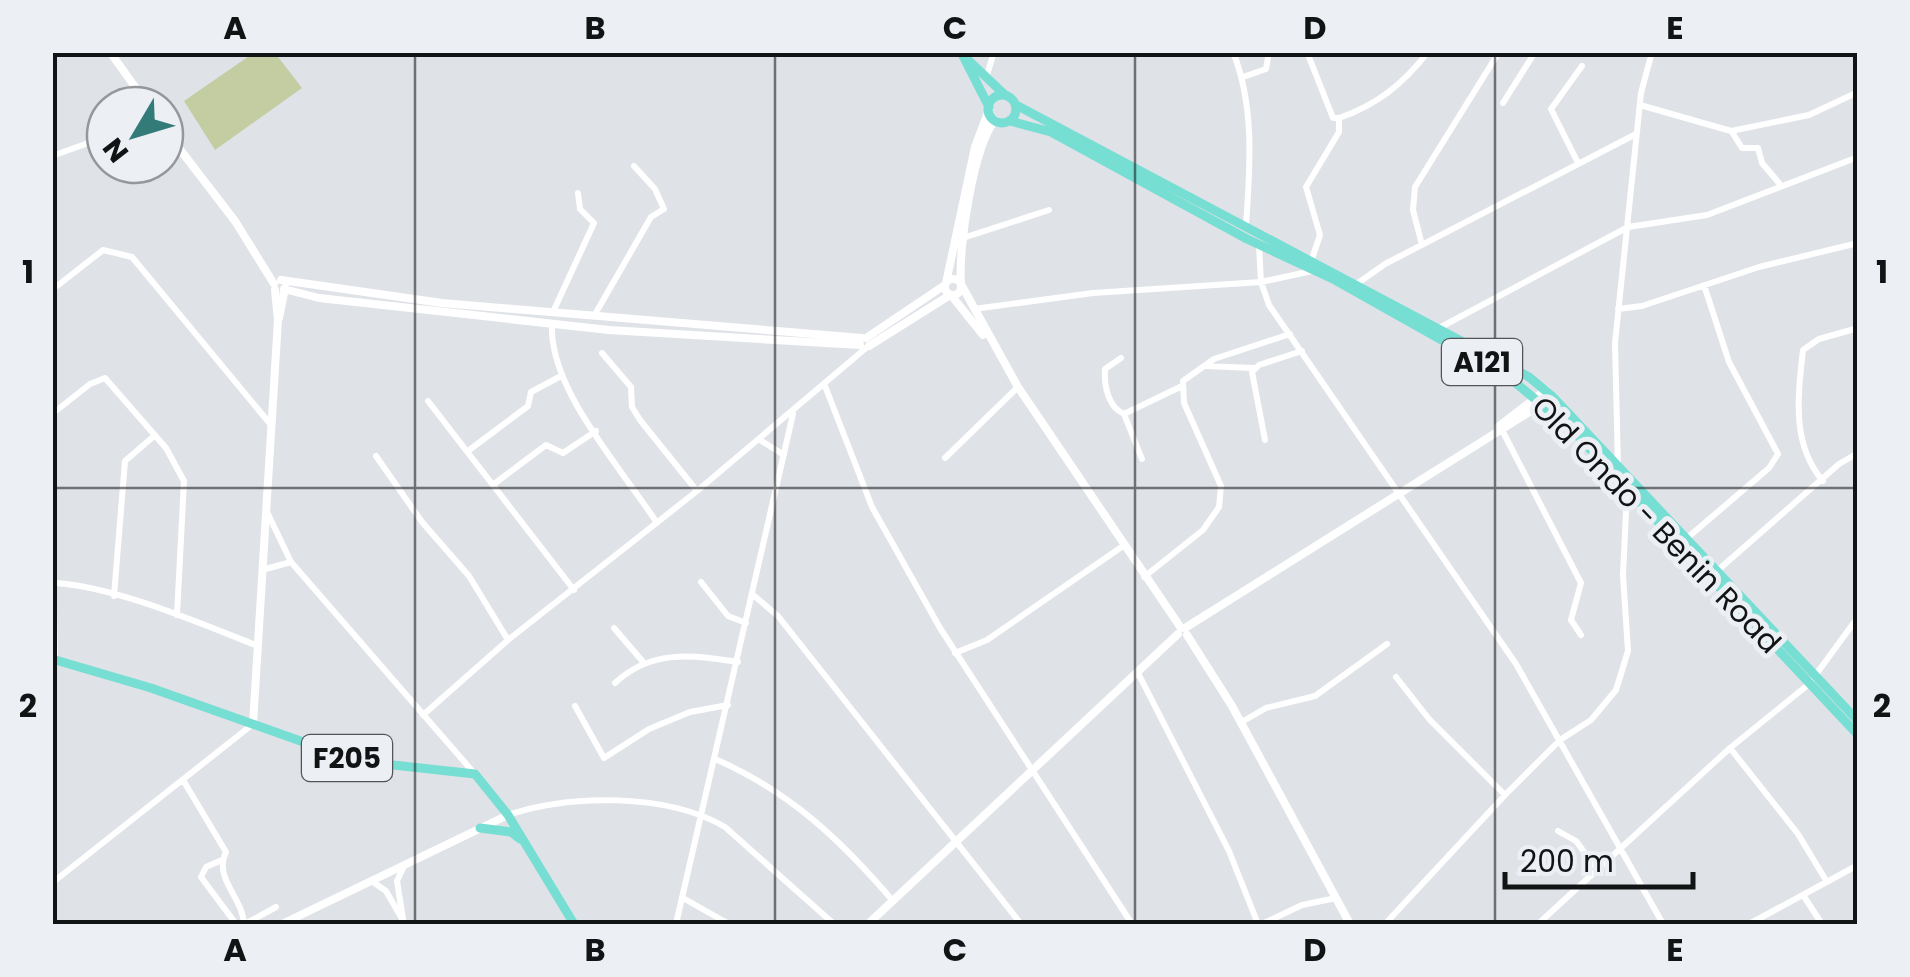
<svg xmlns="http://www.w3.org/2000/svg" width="1910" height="977" font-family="Poppins,sans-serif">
	<rect width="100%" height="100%" fill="#dfe2e7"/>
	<!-- green -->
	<path fill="#c4cda2" d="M255,52l20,1 27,35 -87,62 -31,-49z"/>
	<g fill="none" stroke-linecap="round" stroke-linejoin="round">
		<!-- minor -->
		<path stroke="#fff" stroke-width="6" d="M1233,52c22,54 17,117 13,173
			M1307,52l26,66h6
			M987,75l7,-23
			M1243,77l23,-8 3,-17
			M1503,103l32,-51
			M1640,105l91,26 78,-16 49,-23
			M1339,118c38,-13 64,-34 89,-66
			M1732,132l10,16h16l4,15 17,20
			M52,156l53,-19
			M1578,163l-27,-54 31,-43
			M963,238l86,-28
			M1259,245l2,37 8,23 247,359 147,260
			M1422,245l-9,-35 2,-23 84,-135
			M1311,262l9,-27 -14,-48 33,-55v-14
			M1358,283l27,-19 251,-130
			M52,290l51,-40 29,7 139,168
			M974,309l119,-16 168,-11 51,-11
			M1618,309l24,-3 117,-39 99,-24
			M553,312l41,-89 -14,-14 -2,-16
			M594,316l57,-99 13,-8 -9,-20 -21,-23
			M552,325c-3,64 70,144 105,198
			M1441,327l187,-100 79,-12 151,-58
			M602,353l29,34 1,20 8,13 57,71
			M1121,358l-16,11c-1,17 3,38 19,45l56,-27
			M1206,366l47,2
			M825,386l47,121 68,121 192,296
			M428,401l146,189
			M52,414l38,-30 15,-6 61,70 18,33 -7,134
			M1124,414l18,45
			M1502,430l79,153 -10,37 10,15
			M760,440l24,15
			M1265,440l-13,-68 7,-7 43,-14
			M468,451l60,-45 3,-14 30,-16
			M376,456l46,66 47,54 39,64
			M945,458l73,-71
			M1618,468l-3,-125 26,-250 11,-41
			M1823,481c-32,-37 -25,-86 -20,-131l16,-11 39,-11
			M494,484l52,-39 17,8 33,-22
			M52,500l3,159
			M268,514l23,48 183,211
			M1686,539l83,-71 9,-14 -49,-92 -25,-77
			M262,570l29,-8
			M1717,571l122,-107 19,-11
			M1144,577l59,-47 16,-23 2,-21 -37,-83 -1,-22 31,-22 76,-25
			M701,582l27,34 18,7
			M55,583c62,4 144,40 203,63
			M752,594l26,22 243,308
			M114,596l11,-135 29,-25
			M614,628l30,35
			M955,653l32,-13 136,-94
			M1138,673l91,178 29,73
			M1396,677l33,42 76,76
			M615,683c36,-34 78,-28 123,-21
			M575,706l29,52 45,-29 41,-17 38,-7
			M423,715l85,-75 189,-149 169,-143
			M1240,723l26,-15 49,-12 72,-52
			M1730,748l68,86 29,48
			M715,759c74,32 126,81 178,142
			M183,780l43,72c-13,26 17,46 18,72
			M508,815c62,-21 159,-22 217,12l109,97
			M1558,831l18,10 20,27
			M222,860l-16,7 -5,10 35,47
			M373,882l13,9 19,33
			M52,883l201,-159
			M1803,895l19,29
			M683,898l46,26
			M403,919l-6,-38 7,-15
			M245,924l31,-17
			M676,924l117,-510
			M1262,924l40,-19 34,-7
			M1385,924l120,-129 55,-55 31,-20 25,-30 12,-39 -5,-76 4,-84
			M1538,924l192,-176 79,-64 49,-67
			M1749,924l109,-59"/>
		<!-- tertiary -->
		<path stroke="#fff" stroke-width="8" d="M110,52l38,53
			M165,130l70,91 39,63
			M945 287a8 8 0 1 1 16 0a8 8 0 1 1-16 0Z
			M281,280l161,23 420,35
			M946,283l29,-136 14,-37
			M961,284c-3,-36 12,-136 34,-164
			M962,286l56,101 163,241
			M284,289l35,9 290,32 251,15
			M951,295l32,40
			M279,318l6,-30
			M866,338l79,-53
			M869,346l81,-51
			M1498,427l48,-37
			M1185,628l368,-231
			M1187,635l45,71 118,218
			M253,724l25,-404 -3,-30
			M282,924l226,-109
			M868,924l310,-290"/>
		<!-- primary -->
		<path stroke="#77ded3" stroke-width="9" d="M961,52l28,55
			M966,58l39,37
			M988 109a14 14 0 1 1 28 0a14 14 0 1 1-28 0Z
			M1016,105l513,272 24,20 305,324
			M1010,121l41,11 196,107 88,41 176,99 61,51 286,305
			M52,659l99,29 206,73 118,13 33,41 66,109
			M480,828l31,4 9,7"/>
	</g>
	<!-- grid -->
	<path fill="none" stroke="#121315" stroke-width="2.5" stroke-opacity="0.55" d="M415,52v872M775,52v872M1135,52v872M1495,52v872M52,488h1806"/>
	<g text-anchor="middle" stroke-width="10" stroke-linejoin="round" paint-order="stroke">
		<!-- shield labels -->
		<g fill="#eceff4" stroke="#535558" stroke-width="2.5">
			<rect x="1442" y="339" width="80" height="46" rx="8"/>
			<rect x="302" y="735" width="90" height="46" rx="8"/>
		</g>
		<g font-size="28" font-weight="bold" fill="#121315">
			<text x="1482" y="372">A121</text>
			<text x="347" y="768">F205</text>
		</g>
		<!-- street labels -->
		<g font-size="30" fill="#121315" stroke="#eceff4">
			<text transform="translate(1656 525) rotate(46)" y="10">Old Ondo - Benin Road</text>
		</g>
	</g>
	<!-- border -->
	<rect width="1910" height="977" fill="none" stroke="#eceff4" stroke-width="110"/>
	<!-- north arrow -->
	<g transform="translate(135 135) rotate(232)"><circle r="48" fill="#eceff4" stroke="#95979b" stroke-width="2.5"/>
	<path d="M0-8L18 38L0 25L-18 38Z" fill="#327b79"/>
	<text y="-15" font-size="28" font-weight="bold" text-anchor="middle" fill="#121315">N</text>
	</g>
	<!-- scale -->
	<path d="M1505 872v15h188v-15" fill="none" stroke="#121315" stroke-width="5"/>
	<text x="1520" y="872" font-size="30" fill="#121315" stroke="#eceff4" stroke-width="8" paint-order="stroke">200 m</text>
	<rect x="55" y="55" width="1800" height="867" fill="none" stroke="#121315" stroke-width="4"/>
	<g font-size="32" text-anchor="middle" font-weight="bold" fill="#121315">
		<text x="235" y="39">A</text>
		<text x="595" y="39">B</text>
		<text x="955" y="39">C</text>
		<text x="1315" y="39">D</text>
		<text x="1675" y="39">E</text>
		<text x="28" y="283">1</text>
		<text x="1882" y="283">1</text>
		<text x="28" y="717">2</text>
		<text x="1882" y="717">2</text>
		<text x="235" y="961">A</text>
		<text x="595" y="961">B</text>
		<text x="955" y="961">C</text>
		<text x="1315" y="961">D</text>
		<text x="1675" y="961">E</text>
	</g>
</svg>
